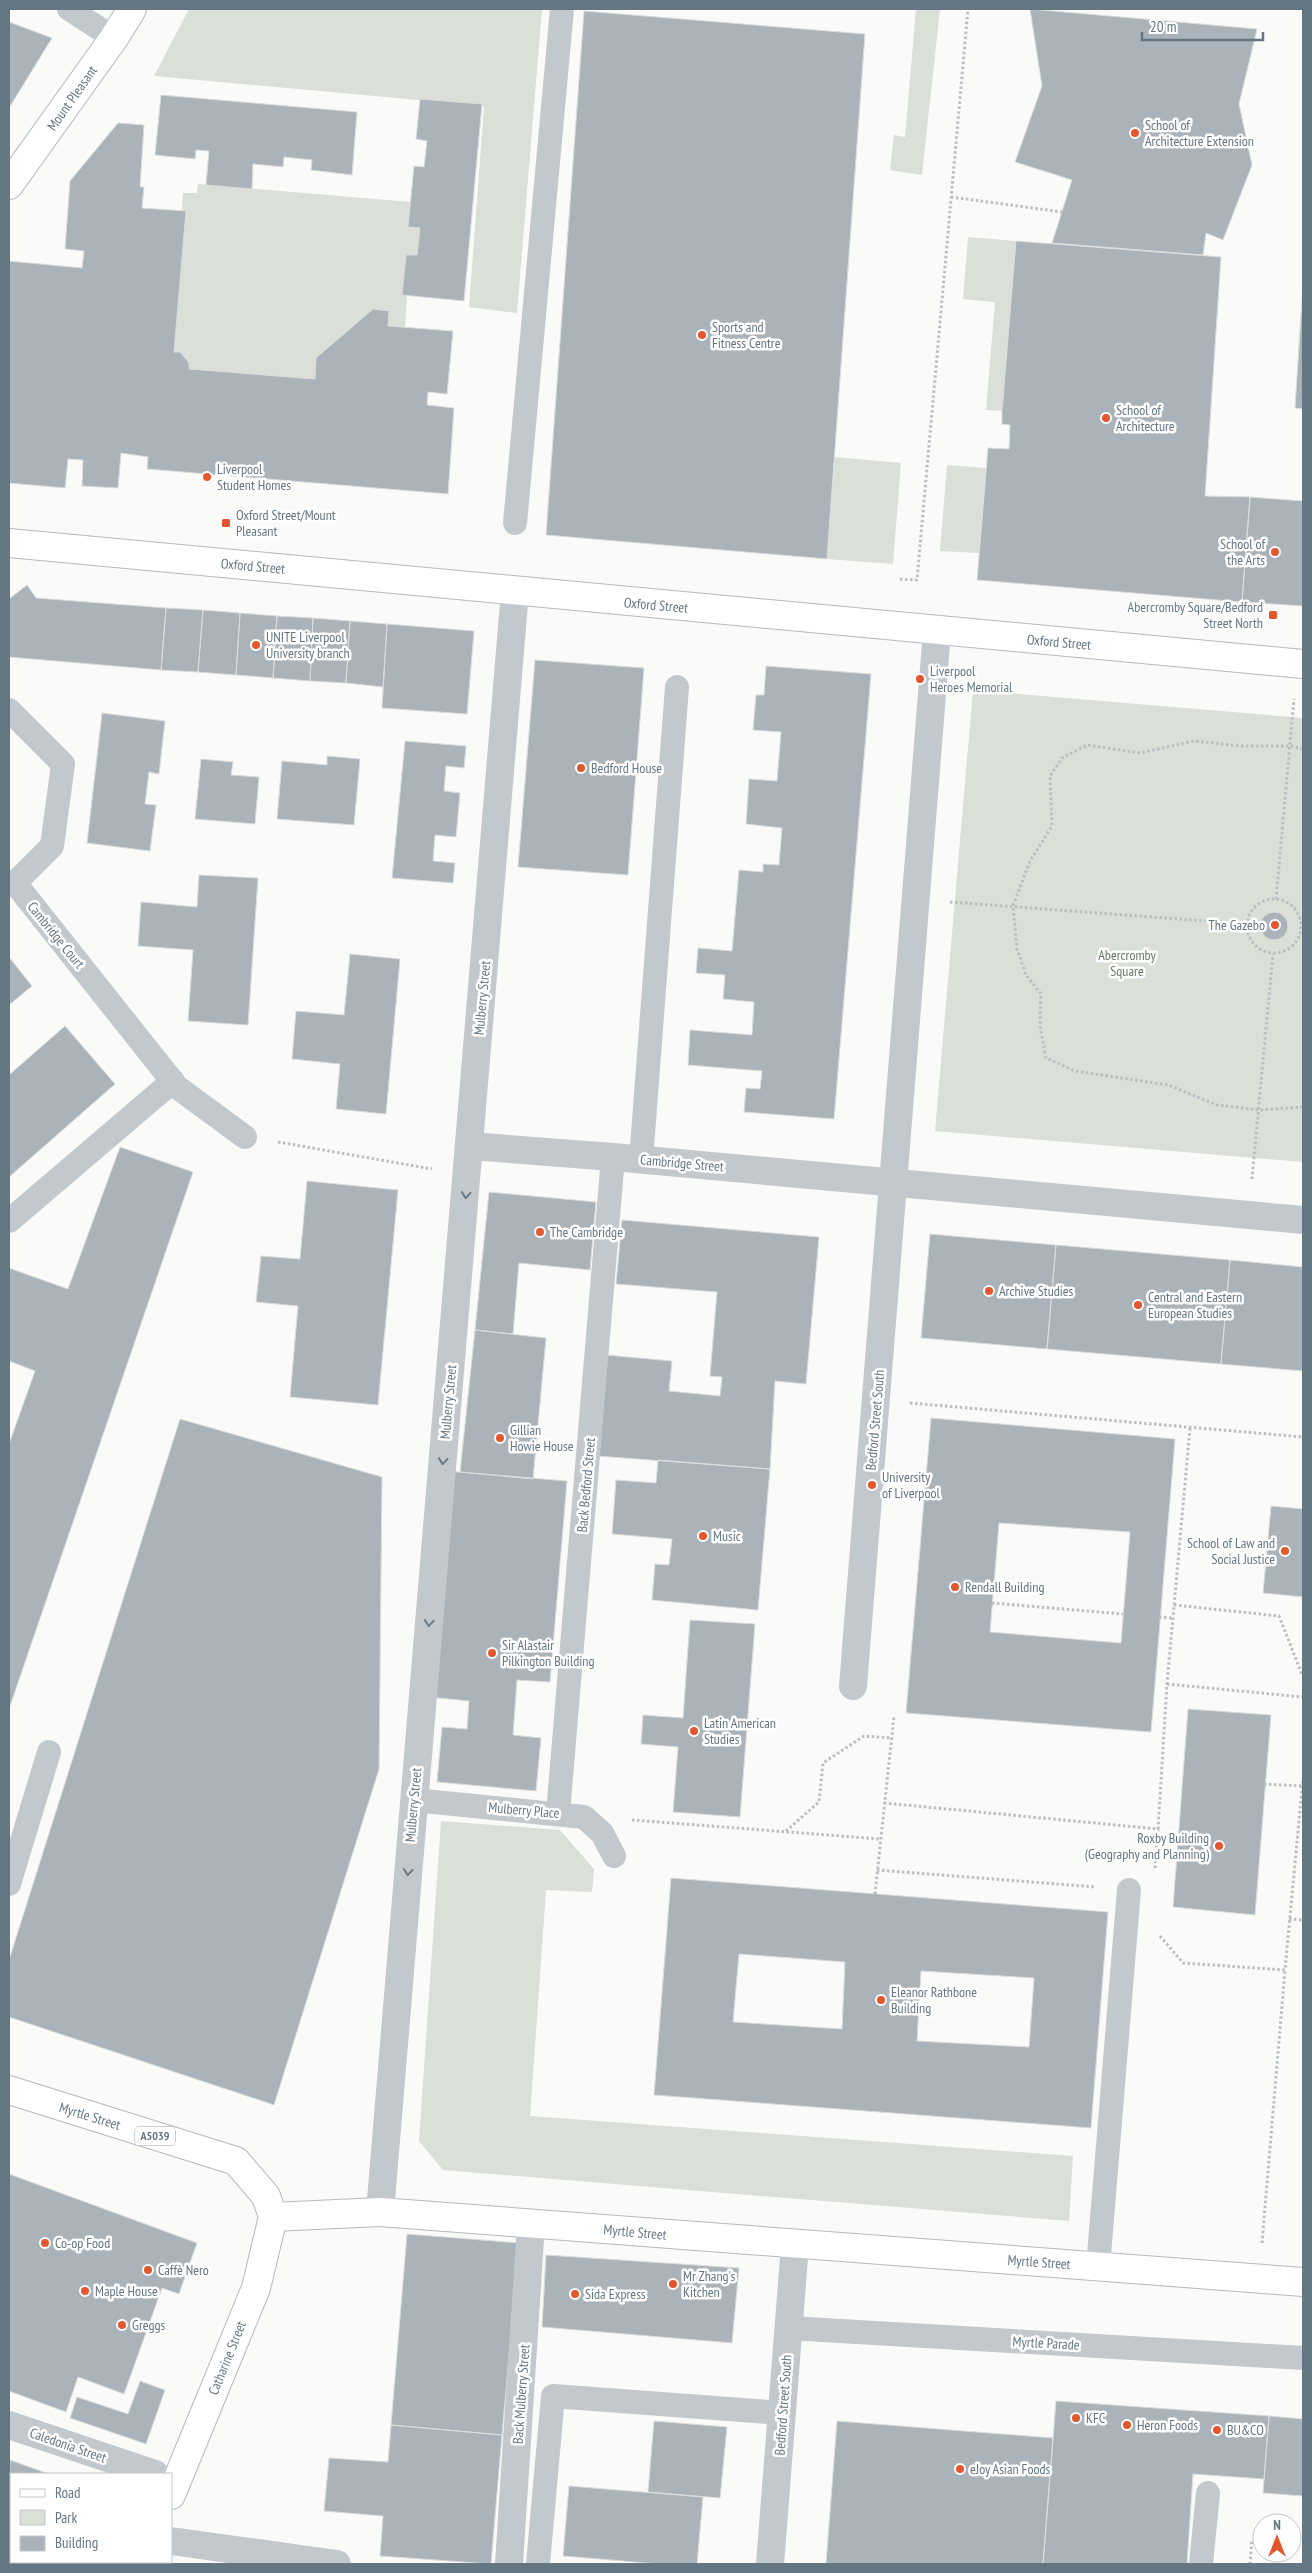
<svg xmlns="http://www.w3.org/2000/svg" width="1312" height="2573" font-family="'PT Sans Narrow',sans-serif">
	<rect width="100%" height="100%" fill="#fafaf8"/>
	<!-- green -->
	<path fill="#dadfd7" d="M189,9h353l-25,304 -48,-6 15,-201 -330,-30z
		M916,9h24l-18,166 -32,-5 4,-35 11,2z
		M198,184l213,18 -2,25 11,1 -3,27h-11l-4,40 5,1 -2,31 -17,-1 1,-15 -16,-1 -57,48 -1,21 -126,-10 -9,-17h-6l9,-159h14z
		M968,237l48,4 -14,170 -16,-1 9,-108 -32,-3z
		M835,457l66,6 -8,101 -66,-5z
		M947,465l39,3 -7,85 -39,-2z
		M973,690l330,28v444l-368,-31z
		M441,1821l119,9 34,39 -2,23 -46,-2 -16,226 543,40 -4,65 -626,-51 -24,-29z"/>
	<!-- building -->
	<path fill="#aab3b9" stroke="#dcdcda" fill-rule="evenodd" d="M1030,9l227,20 -18,75 13,61 -29,75 -17,-7 -3,22 -151,-12 20,-63 -57,-18 27,-76z
		M584,11l281,23 -38,525 -281,-24z
		M9,22l43,16 -43,70z
		M161,95l196,17 -5,63 -41,-5 1,-10 -28,-3 -1,10 -30,-3 -1,25 -46,-4 3,-34 -13,-1 -1,9 -40,-4z
		M420,99l62,5 -18,197 -62,-6 4,-40h11l3,-27 -12,-1 6,-61 10,1 3,-26 -11,-2z
		M118,123l26,2 -4,62h4l-2,21 44,3 -12,141h6l9,11v6l126,10 1,-21 57,-49 16,2 -1,15 65,5 -6,63 -19,-2 -1,13 27,3 -6,86 -301,-25 1,-12 -27,-4 -3,35 -36,-2 1,-26 -15,-1 -3,29 -56,-5v-222l73,7 2,-17 -19,-2 5,-68z
		M1016,241l205,16 -16,239 45,1 -8,105 -265,-22 11,-132 21,1 1,-24 -8,-1v-13z
		M1303,284v125l-8,-1z
		M1250,497l53,4v105l-61,-4z
		M27,585l9,13 130,10 -5,62 -152,-13v-58z
		M166,608l37,2 -5,62 -37,-2z
		M203,610l37,3 -4,62 -38,-3z
		M240,613l37,3 -4,62 -37,-3z
		M277,616l36,2 -3,63 -37,-3z
		M313,618l37,3 -4,62 -36,-2z
		M350,621l37,3 -4,63 -37,-4z
		M387,624l87,7 -7,83 -85,-6z
		M535,660l109,8 -16,207 -110,-8z
		M766,666l105,8 -37,445 -90,-7 2,-24 14,1 2,-18 -74,-6 2,-35 62,5 2,-33 -31,-3 2,-24 -29,-2 2,-25 34,3 7,-81 24,2v-8l16,1 3,-37 -36,-4 3,-45 28,2 4,-49 -28,-2 3,-35h8z
		M102,713l63,8 -6,53 -10,-2 -4,32 11,1 -6,46 -63,-8z
		M405,741l61,5 -2,22 -18,-2 -2,25 16,2 -4,44 -21,-2 -2,26 22,2 -2,20 -61,-5z
		M327,756l33,3 -6,66 -77,-6 5,-58 45,4z
		M201,759l32,3 -2,13 28,2 -4,47 -60,-5z
		M199,875l59,3 -10,147 -60,-4 5,-71 -55,-4 3,-44 56,5z
		M1260 926a14 14 0 1 1 28 0a14 14 0 1 1-28 0Z
		M350,954l50,5 -14,155 -50,-5 4,-45 -48,-5 4,-48 48,4z
		M9,957l23,29 -23,19z
		M65,1026l50,58 -106,93v-102z
		M120,1147l73,25 -184,537v-265l26,-73 -26,-10v-93l59,21z
		M307,1181l91,9 -20,215 -88,-8 8,-91 -42,-4 5,-46 39,3z
		M489,1192l107,10 -6,68 -71,-7 -6,71 -38,-4z
		M622,1220l197,17 -13,147 -31,-3 -5,88 -173,-13 9,-101 66,6 -3,30 51,5 2,-19 -12,-1 7,-84 -101,-8z
		M930,1234l126,11 -9,104 -126,-11z
		M1056,1245l174,15 -9,104 -174,-15z
		M1230,1260l73,7v104l-82,-7z
		M475,1330l71,8 -13,141 -73,-7z
		M931,1418l244,21 -24,293 -245,-19zM999,1523l131,9 -9,111 -131,-11z
		M180,1419l202,58 -3,292 -105,336 -265,-88v-57z
		M658,1460l112,9 -12,141 -106,-10 3,-36 14,1 3,-26 -60,-5 4,-54 40,3z
		M447,1471l120,10 -17,201 -33,-2 -4,55 28,3 -5,53 -99,-9 5,-55 25,2 2,-28 -40,-4z
		M1271,1506l32,3v88l-40,-4z
		M690,1620l65,4 -15,193 -67,-5 5,-65 -37,-3 2,-29 40,3z
		M1188,1709l83,6 -16,200 -82,-8z
		M671,1878l437,34 -17,216 -437,-33zM739,1954l106,8 -3,67 -109,-7zM921,1971l113,7 -5,69 -112,-6z
		M9,2174l188,69 -18,51 -17,-6 -38,106 -46,-17 -12,35 -57,-21z
		M407,2234l112,9 -17,192 -111,-10z
		M546,2255l193,13 -7,75 -190,-16z
		M140,2381l25,9 -19,54 -76,-26 7,-21 51,17z
		M1056,2401l213,15 -5,63 -71,-5 -6,90h-144z
		M1269,2416l34,3v77l-40,-3z
		M654,2421l73,6 -7,71 -72,-6z
		M837,2421l216,17 -10,126h-217z
		M391,2425l111,10 -11,129 -111,-8 3,-40 -59,-5 5,-53 59,4z
		M10,2460l39,14h-38v37l-2,-1z
		M569,2486l134,11 -6,67h-38l-96,-8z
		M19,2562h48l7,2h-56z"/>
	<g fill="none" stroke-linecap="round" stroke-linejoin="round">
		<defs>
			<path id="secondary" d="M9,185l105,-147 18,-29
				M9,543l1294,121
				M273,2217l107,-5 923,70"/>
			<path id="primary" d="M9,2090l227,71 30,35 7,21 -17,71 -85,207
				M148,2564l1,-2"/>
		</defs>
		<!-- secondary casing -->
		<use href="#secondary" stroke="#b3babf" stroke-width="30"/>
		<!-- primary casing -->
		<use href="#primary" stroke="#b5babe" stroke-width="30"/>
		<!-- path -->
		<path stroke="#bbbfc2" stroke-width="3" stroke-dasharray="2.5 2.5" stroke-linecap="butt" d="M951,197l111,15
			M900,579l17,1 51,-571
			M1303,749l-12,-3h-50l-47,-5 -54,12 -53,-8 -25,13 -12,18 2,50 -22,35 -17,45 4,43 9,26 15,19 -1,32 6,32 29,13 93,14 49,20 42,5 44,-3
			M1247 926a27 27 0 1 1 54 0a27 27 0 1 1-54 0Z
			M1276,899l18,-200
			M950,902l296,22
			M278,1142l154,27
			M1252,1179l21,-225
			M910,1403l393,34
			M992,1603l131,11
			M1174,1605l105,11 24,61
			M1159,1617l14,1
			M1167,1684l136,13
			M1264,1784l38,2
			M884,1803l274,26 9,-145 23,-256
			M632,1820l248,19
			M786,1831l33,-29 4,-39 41,-27 27,2
			M1155,1868l3,-39
			M877,1870l219,17
			M875,1894l19,-178
			M1289,1919l14,1
			M1160,1936l23,27 102,7 18,-192
			M1262,2243l23,-273
			M1250,2564l2,-25"/>
		<!-- lane -->
		<path stroke="#c3c8cc" stroke-width="24" d="M69,9l45,29
			M515,523l47,-514
			M9,710l54,54 -11,82 -37,37 162,204 68,50
			M641,1160l36,-473
			M9,1221l164,-140
			M414,1800l170,17 18,16 12,23
			M558,1813l55,-656
			M9,1884l40,-132
			M1098,2267l31,-377
			M789,2328l514,30
			M538,2564l15,-168 230,17
			M1201,2564l7,-71"/>
		<!-- street -->
		<path stroke="#c3c8cc" stroke-width="28" d="M470,1146l143,11 690,63
			M853,1686l84,-1055
			M380,2212l135,-1621
			M9,2425l146,49
			M171,2541l166,23
			M509,2564l22,-340
			M770,2564l25,-319"/>
		<!-- secondary -->
		<use href="#secondary" stroke="#fff" stroke-width="28"/>
		<!-- primary -->
		<use href="#primary" stroke="#fff" stroke-width="28"/>
	</g>
	<!-- one-way arrows -->
	<defs><path id="oneway-chevron" d="M-2-3.5L2.5 0L-2 3.5" fill="none" stroke-width="1.6" stroke-linecap="round" stroke-linejoin="round" transform="scale(1.25)"/></defs>
	<g stroke="#6a7a87">
		<use href="#oneway-chevron" transform="translate(466 1195) rotate(95)"/>
		<use href="#oneway-chevron" transform="translate(443 1461) rotate(95)"/>
		<use href="#oneway-chevron" transform="translate(429 1623) rotate(95)"/>
		<use href="#oneway-chevron" transform="translate(408 1872) rotate(95)"/>
	</g>
	<!-- markers -->
	<g fill="#e4572e" stroke="#fff" stroke-width="2">
		<circle cx="1135" cy="133" r="5"/>
		<circle cx="702" cy="335" r="5"/>
		<circle cx="1106" cy="418" r="5"/>
		<circle cx="207" cy="477" r="5"/>
		<rect x="221" y="518" width="10" height="10" rx="2.5"/>
		<circle cx="1275" cy="552" r="5"/>
		<rect x="1268" y="610" width="10" height="10" rx="2.5"/>
		<circle cx="256" cy="645" r="5"/>
		<circle cx="920" cy="679" r="5"/>
		<circle cx="581" cy="768" r="5"/>
		<circle cx="1275" cy="925" r="5"/>
		<circle cx="540" cy="1232" r="5"/>
		<circle cx="989" cy="1291" r="5"/>
		<circle cx="1138" cy="1305" r="5"/>
		<circle cx="500" cy="1438" r="5"/>
		<circle cx="872" cy="1485" r="5"/>
		<circle cx="703" cy="1536" r="5"/>
		<circle cx="1285" cy="1551" r="5"/>
		<circle cx="955" cy="1587" r="5"/>
		<circle cx="492" cy="1653" r="5"/>
		<circle cx="694" cy="1731" r="5"/>
		<circle cx="1219" cy="1846" r="5"/>
		<circle cx="881" cy="2000" r="5"/>
		<circle cx="45" cy="2243" r="5"/>
		<circle cx="148" cy="2270" r="5"/>
		<circle cx="673" cy="2284" r="5"/>
		<circle cx="85" cy="2291" r="5"/>
		<circle cx="575" cy="2294" r="5"/>
		<circle cx="122" cy="2325" r="5"/>
		<circle cx="1076" cy="2418" r="5"/>
		<circle cx="1127" cy="2425" r="5"/>
		<circle cx="1217" cy="2430" r="5"/>
		<circle cx="960" cy="2469" r="5"/>
	</g>
	<g text-anchor="middle" stroke-width="5" stroke-linejoin="round" paint-order="stroke">
		<!-- shield labels -->
		<rect fill="#fff" stroke="#939fa8" stroke-width="1" x="135" y="2126.5" width="40" height="19" rx="4"/>
		<g font-size="12" font-weight="bold" fill="#657683">
			<text x="155" y="2140">A5039</text>
		</g>
		<!-- street labels -->
		<g font-size="14" fill="#657683" stroke="#fff">
			<text transform="translate(72 98) rotate(-55)" y="5">Mount Pleasant</text>
			<text transform="translate(253 566) rotate(5)" y="5">Oxford Street</text>
			<text transform="translate(656 605) rotate(5)" y="5">Oxford Street</text>
			<text transform="translate(1059 642) rotate(5)" y="5">Oxford Street</text>
			<text transform="translate(56 935) rotate(51)" y="5">Cambridge Court</text>
			<text transform="translate(482 998) rotate(-85)" y="5">Mulberry Street</text>
			<text transform="translate(682 1163) rotate(5)" y="5">Cambridge Street</text>
			<text transform="translate(448 1402) rotate(-85)" y="5">Mulberry Street</text>
			<text transform="translate(875 1420) rotate(-85)" y="5">Bedford Street South</text>
			<text transform="translate(586 1485) rotate(-85)" y="5">Back Bedford Street</text>
			<text transform="translate(413 1805) rotate(-85)" y="5">Mulberry Street</text>
			<text transform="translate(524 1810) rotate(5)" y="5">Mulberry Place</text>
			<text transform="translate(90 2116) rotate(17)" y="5">Myrtle Street</text>
			<text transform="translate(635 2232) rotate(5)" y="5">Myrtle Street</text>
			<text transform="translate(1039 2262) rotate(4)" y="5">Myrtle Street</text>
			<text transform="translate(1046 2343) rotate(3)" y="5">Myrtle Parade</text>
			<text transform="translate(227 2358) rotate(-68)" y="5">Catharine Street</text>
			<text transform="translate(521 2394) rotate(-86)" y="5">Back Mulberry Street</text>
			<text transform="translate(783 2405) rotate(-86)" y="5">Bedford Street South</text>
			<text transform="translate(68 2445) rotate(19)" y="5">Caledonia Street</text>
		</g>
		<!-- poi labels -->
		<g font-size="14" fill="#657683" stroke="#fff" text-anchor="start">
			<text x="1145" y="130">School of<tspan x="1145" dy="16">Architecture Extension</tspan></text>
			<text x="712" y="332">Sports and<tspan x="712" dy="16">Fitness Centre</tspan></text>
			<text x="1116" y="415">School of<tspan x="1116" dy="16">Architecture</tspan></text>
			<text x="217" y="474">Liverpool<tspan x="217" dy="16">Student Homes</tspan></text>
			<text x="236" y="520">Oxford Street/Mount<tspan x="236" dy="16">Pleasant</tspan></text>
			<text x="1265" y="549" text-anchor="end">School of<tspan x="1265" dy="16">the Arts</tspan></text>
			<text x="1263" y="612" text-anchor="end">Abercromby Square/Bedford<tspan x="1263" dy="16">Street North</tspan></text>
			<text x="266" y="642">UNITE Liverpool<tspan x="266" dy="16">University branch</tspan></text>
			<text x="930" y="676">Liverpool<tspan x="930" dy="16">Heroes Memorial</tspan></text>
			<text x="591" y="773">Bedford House</text>
			<text x="1265" y="930" text-anchor="end">The Gazebo</text>
			<text x="550" y="1237">The Cambridge</text>
			<text x="999" y="1296">Archive Studies</text>
			<text x="1148" y="1302">Central and Eastern<tspan x="1148" dy="16">European Studies</tspan></text>
			<text x="510" y="1435">Gillian<tspan x="510" dy="16">Howie House</tspan></text>
			<text x="882" y="1482">University<tspan x="882" dy="16">of Liverpool</tspan></text>
			<text x="713" y="1541">Music</text>
			<text x="1275" y="1548" text-anchor="end">School of Law and<tspan x="1275" dy="16">Social Justice</tspan></text>
			<text x="965" y="1592">Rendall Building</text>
			<text x="502" y="1650">Sir Alastair<tspan x="502" dy="16">Pilkington Building</tspan></text>
			<text x="704" y="1728">Latin American<tspan x="704" dy="16">Studies</tspan></text>
			<text x="1209" y="1843" text-anchor="end">Roxby Building<tspan x="1209" dy="16">(Geography and Planning)</tspan></text>
			<text x="891" y="1997">Eleanor Rathbone<tspan x="891" dy="16">Building</tspan></text>
			<text x="55" y="2248">Co-op Food</text>
			<text x="158" y="2275">Caffè Nero</text>
			<text x="683" y="2281">Mr Zhang's<tspan x="683" dy="16">Kitchen</tspan></text>
			<text x="95" y="2296">Maple House</text>
			<text x="585" y="2299">Sida Express</text>
			<text x="132" y="2330">Greggs</text>
			<text x="1086" y="2423">KFC</text>
			<text x="1137" y="2430">Heron Foods</text>
			<text x="1227" y="2435">BU&amp;CO</text>
			<text x="970" y="2474">eJoy Asian Foods</text>
		</g>
		<!-- park labels -->
		<g font-size="14" fill="#687a64" stroke="#fff">
			<text x="1127" y="960">Abercromby<tspan x="1127" dy="16">Square</tspan></text>
		</g>
	</g>
	<!-- border -->
	<rect width="1312" height="2573" fill="none" stroke="#657683" stroke-width="20"/>
	<!-- legend -->
	<rect x="10" y="2473" width="162" height="90" fill="#ffffff" stroke="#c1c8cd"/>
	<rect x="20" y="2489" width="25" height="8" fill="#ffffff" stroke="#c1c8cd"/>
	<text x="55" y="2498" font-size="15" fill="#657683">Road</text>
	<rect x="20" y="2510" width="25" height="15" fill="#dadfd7" stroke="#c1c8cd"/>
	<text x="55" y="2523" font-size="15" fill="#657683">Park</text>
	<rect x="20" y="2536" width="25" height="15" fill="#aab3b9" stroke="#c1c8cd"/>
	<text x="55" y="2548" font-size="15" fill="#657683">Building</text>
	<!-- north arrow -->
	<g transform="translate(1277 2538)"><circle r="24" fill="#ffffff" stroke="#c1c8cd"/>
	<path d="M0-4L9 19L0 12L-9 19Z" fill="#e4572e"/>
	<text y="-8" font-size="14" font-weight="bold" text-anchor="middle" fill="#657683">N</text>
	</g>
	<!-- scale -->
	<path d="M1142 32v8h121v-8" fill="none" stroke="#657683" stroke-width="2.5"/>
	<text x="1150" y="32" font-size="15" fill="#657683" stroke="#ffffff" stroke-width="4" paint-order="stroke">20 m</text>
</svg>
